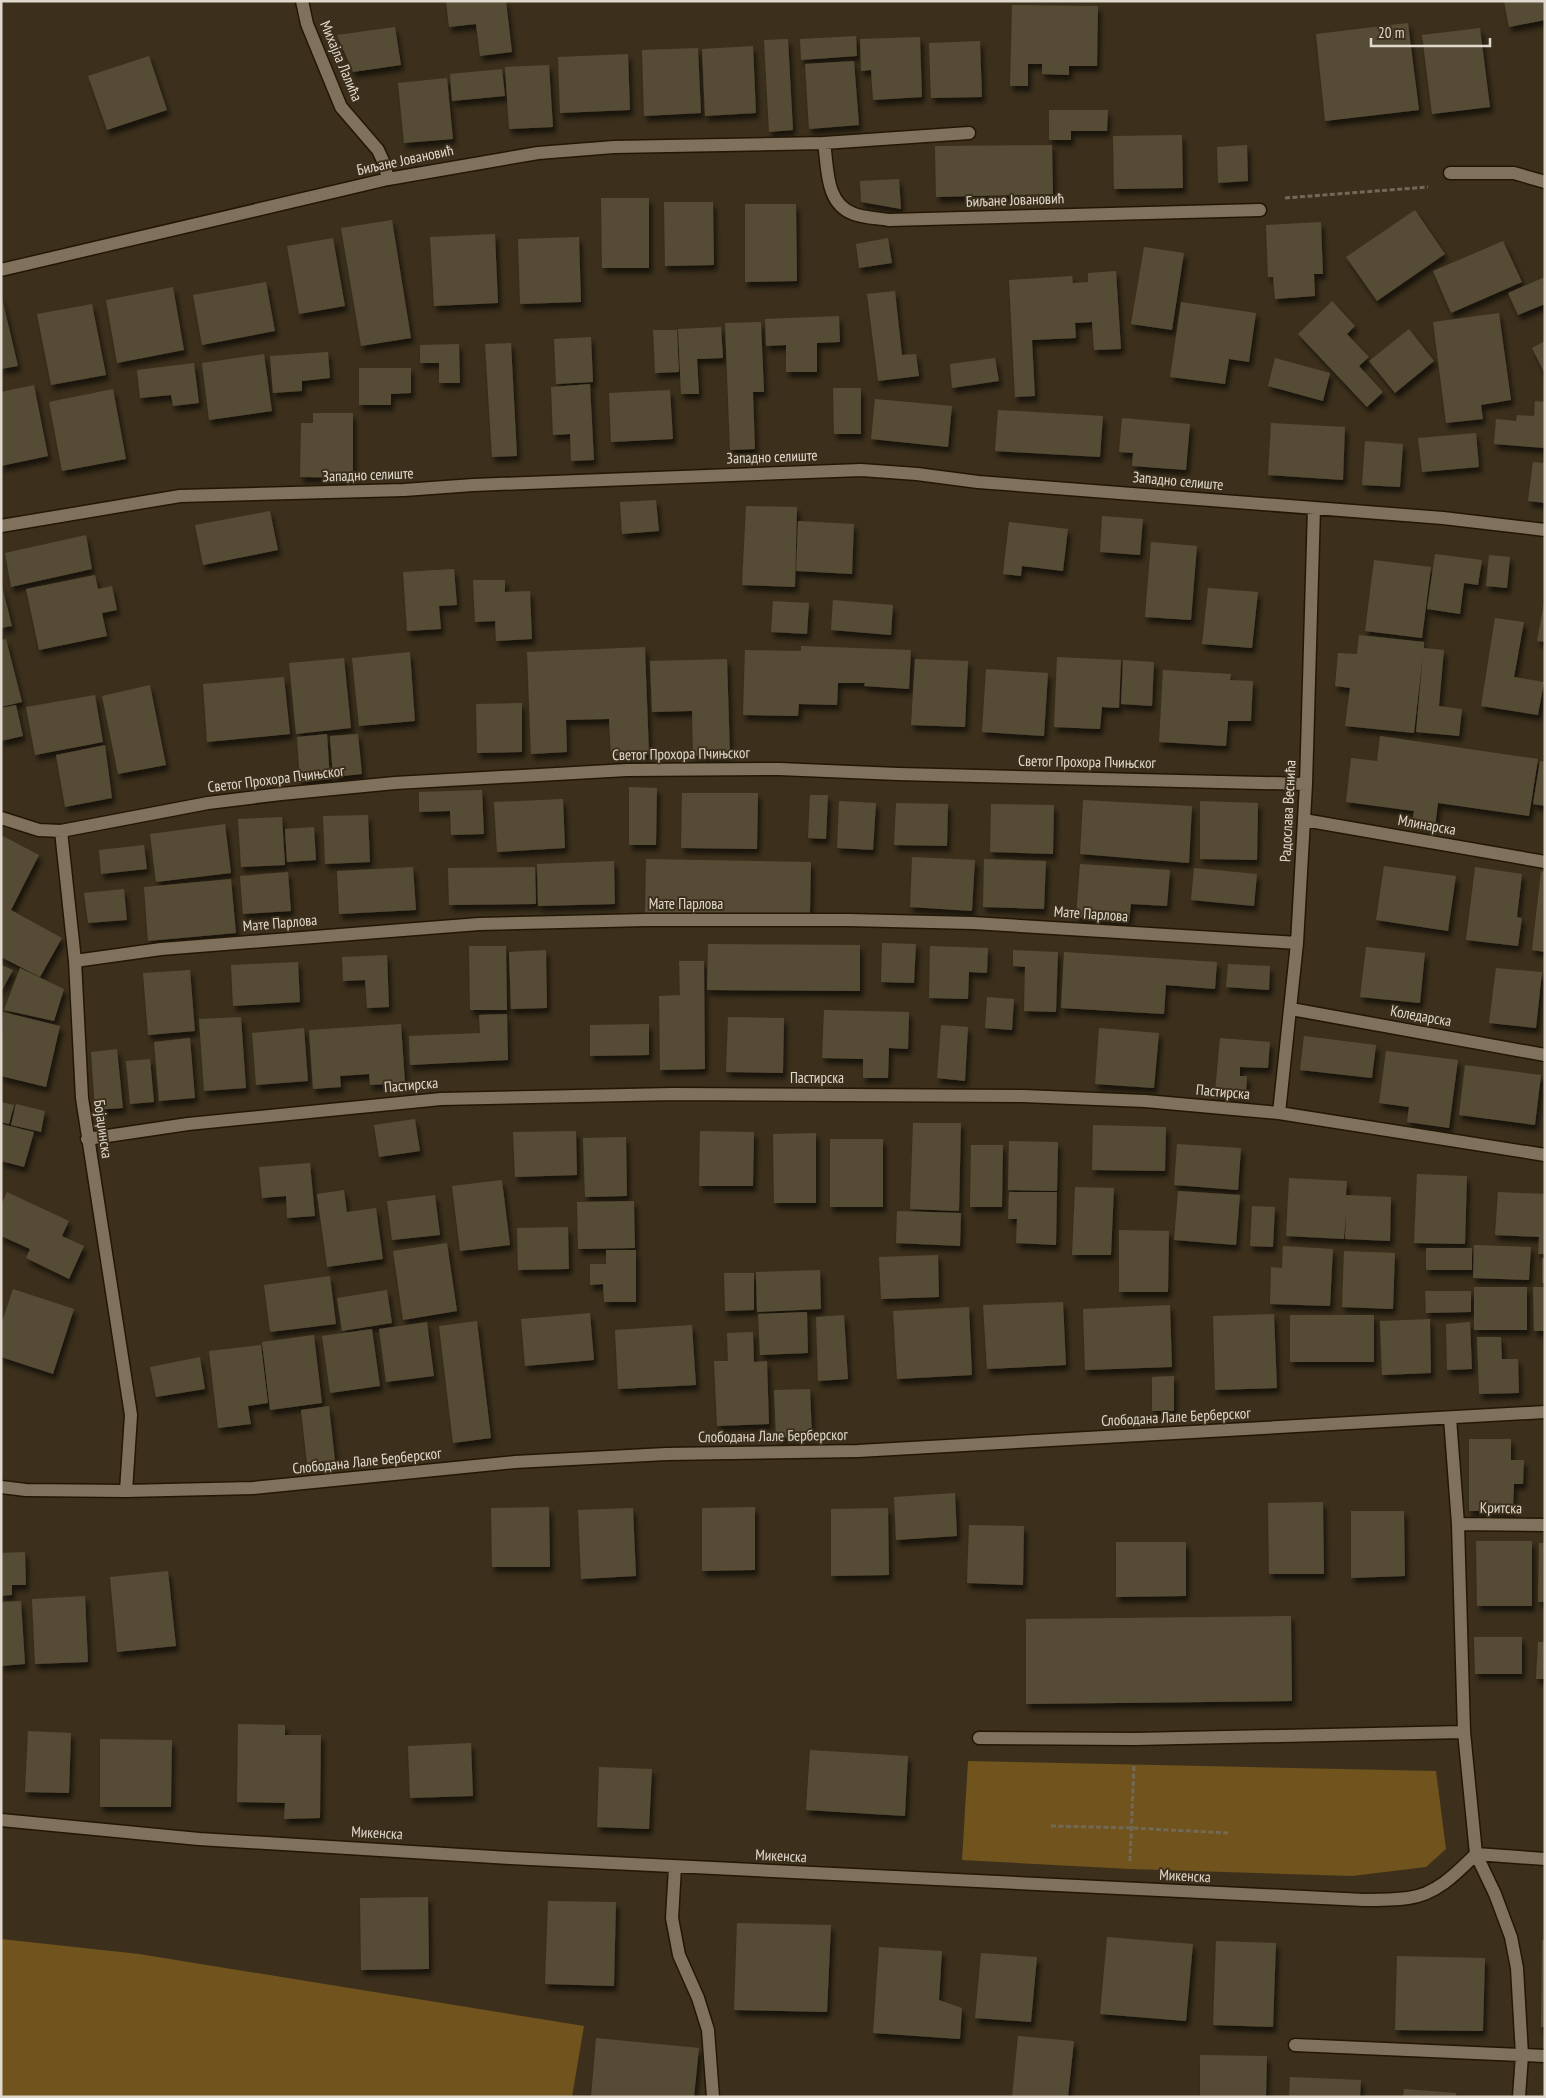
<svg xmlns="http://www.w3.org/2000/svg" width="1546" height="2098" font-family="'PT Sans Narrow',sans-serif">
	<defs>
		<filter id="shadow"><feDropShadow dx="3" dy="5.5" stdDeviation="2.5" flood-color="#0009"/></filter>
	</defs>
	<rect width="100%" height="100%" fill="#3c301c"/>
	<!-- green -->
	<path fill="#70531d" d="M968,1761l468,10 10,78 -20,18 -74,9 -222,-7 -168,-9z
		M1,1939l138,15 445,72 -12,71h-571z"/>
	<!-- building -->
	<path fill="#574b36" filter="url(#shadow)" d="M446,1h60l6,51 -32,4 -4,-32 -27,3z
		M1504,1h41v19l-36,7z
		M1012,5l86,1 -1,60h-28v9l-27,-1v-10h-14v22h-18z
		M1408,23l11,87 -94,11 -9,-87z
		M395,27l6,38 -48,7 -16,-37z
		M1480,28l10,79 -58,7 -10,-79z
		M856,36l1,20 -56,4 -1,-21z
		M920,37l2,60 -49,3 -2,-30 -10,1 -1,-32z
		M788,39l5,91 -24,2 -5,-92z
		M980,41l2,56 -51,1 -2,-55z
		M753,46l3,67 -51,3 -3,-67z
		M698,48l3,65 -57,3 -2,-66z
		M628,54l2,56 -70,3 -2,-56z
		M149,56l18,54 -60,20 -19,-54z
		M854,61l5,64 -50,4 -4,-65z
		M549,65l4,62 -44,2 -4,-62z
		M502,69l3,27 -53,5 -2,-27z
		M447,78l6,61 -49,4 -6,-60z
		M1049,110h59l-1,21h-36v9h-22z
		M1182,135l1,53 -69,1 -1,-53z
		M1052,145l1,49 -117,3 -1,-51z
		M1247,145l1,36 -30,2 -1,-36z
		M899,179l2,30 -40,-7 -1,-21z
		M601,198h48v70h-47z
		M664,202h49l1,63 -49,1z
		M745,204h51l1,77 -52,1z
		M1415,210l30,44 -68,47 -31,-44z
		M392,220l19,118 -50,8 -20,-118z
		M1321,222l2,52h-9l1,22 -40,3 -2,-22h-5l-2,-52z
		M495,234l3,69 -64,3 -4,-69z
		M579,237l2,65 -61,2 -2,-65z
		M333,238l12,68 -46,8 -12,-68z
		M888,238l4,25 -33,5 -3,-24z
		M1503,241l19,41 -71,31 -18,-42z
		M1144,247l40,6 -12,77 -41,-6z
		M1116,271l5,78 -27,1 -2,-28 -17,1 1,15 -44,2 3,56 -20,1 -6,-117 63,-4 1,7 15,-1v-9z
		M1545,277v27l-27,11 -10,-22z
		M266,282l9,49 -73,14 -9,-50z
		M173,287l11,63 -67,13 -11,-63z
		M895,291l7,64 14,-1 3,22 -41,5 -11,-87z
		M1,294l17,72 -17,3z
		M1332,301l23,25 -8,8 22,23 -10,9 24,26 -16,15 -69,-73z
		M1181,302l75,11 -7,49 -20,-3 -4,25 -55,-7z
		M92,304l14,71 -55,10 -14,-71z
		M1499,313l12,87 -30,5 2,14 -37,4 -13,-101z
		M839,316l1,26 -23,1v29h-31v-27l-20,1 -1,-27z
		M761,322l3,70h-11l2,57 -25,1 -5,-127z
		M721,327l2,31 -26,1 2,35h-18l-3,-65z
		M1409,329l25,32 -39,32 -26,-32z
		M653,330h24l2,42 -24,1z
		M591,337l2,45 -37,2 -2,-45z
		M1545,341v33l-13,-26z
		M511,343l6,113 -25,1 -7,-113z
		M459,344l1,39h-21v-20h-19v-18z
		M328,352l2,26 -28,3v10l-29,2 -3,-37z
		M264,354l8,57 -63,9 -7,-57z
		M995,358l4,23 -47,7 -2,-24z
		M1275,358l55,15 -7,28 -55,-15z
		M194,363l5,40 -26,3 -2,-11 -31,3 -3,-28z
		M359,368h52v25l-20,1v11h-32z
		M590,384l4,76 -23,1 -1,-27 -17,1 -2,-48z
		M34,385l14,71 -47,10v-74z
		M833,388h28v46h-27z
		M113,389l13,70 -64,12 -13,-69z
		M670,390l3,49 -62,3 -2,-49z
		M875,399l77,7 -4,41 -77,-8z
		M1535,401l10,1v46l-51,-4 2,-25 20,2 1,-6 17,1z
		M998,410l105,6 -3,41 -105,-6z
		M313,413h40v65l-53,-1 1,-54h12z
		M1122,418l68,6 -4,46 -54,-4 1,-13 -14,-1z
		M1271,423l74,4 -2,53 -75,-5z
		M1476,433l3,34 -57,5 -4,-34z
		M1365,441l38,3 -3,43 -38,-2z
		M1533,462l12,1v40l-17,-2z
		M656,500l3,31 -37,3 -2,-32z
		M746,506l51,1 -2,80 -53,-2z
		M270,511l8,39 -75,15 -8,-40z
		M1102,516l41,3 -3,36 -40,-3z
		M798,521l56,3 -2,50 -56,-3z
		M1009,522l59,7 -5,42 -41,-5 -1,10 -18,-2z
		M86,535l6,34 -81,18 -6,-34z
		M1151,542l46,4 -6,74 -46,-3z
		M1435,554l47,6 -4,25 -14,-2 -4,31 -33,-5z
		M1489,555l21,2 -3,31 -21,-2z
		M1374,560l57,7 -9,71 -57,-7z
		M454,569l3,36 -18,1 2,23 -34,2 -4,-59z
		M95,575l3,14 14,-3 5,24 -15,3 5,23 -68,14 -13,-61z
		M473,580h32v12l25,-1 2,48 -36,2 -1,-20 -20,1z
		M1,582l11,44 -11,2z
		M1208,588l50,4 -6,56 -50,-4z
		M833,600l60,5 -2,30 -60,-5z
		M773,601l36,2 -2,31 -36,-2z
		M1544,603h1v39l-8,-1z
		M1495,618l29,4 -10,55 30,5 -6,33 -57,-9z
		M1359,635l65,7v6l20,2 -5,56 23,3 -3,27 -43,-4 7,-78 -9,79 -69,-7 5,-38 -15,-2 3,-33 19,1z
		M6,639l16,63 -21,5v-67z
		M801,646l110,4 -2,39 -45,-3 1,-3h-27l-1,22 -38,-1 -1,12 -55,-1 2,-65 56,1z
		M645,647l4,107 -38,2 -2,-37 -43,1 1,32 -36,2 -4,-102z
		M410,652l5,69 -56,5 -7,-68z
		M1057,657l64,3 -2,48 -17,-1 -2,22 -46,-2z
		M344,658l7,70 -55,6 -7,-71z
		M727,659l3,96 -37,1 -1,-45 -40,1 -2,-51z
		M915,659l53,2 -3,66 -54,-2z
		M1123,660l31,2 -2,44 -31,-2z
		M986,669l62,4 -4,63 -62,-4z
		M1163,670l68,4 -1,6 23,1 -2,40h-23l-2,25 -67,-4z
		M284,677l6,57 -83,8 -4,-58z
		M150,685l16,80 -48,9 -16,-78z
		M95,695l8,47 -68,13 -9,-48z
		M522,703v49l-45,1 -1,-49z
		M16,705l7,31 -22,5v-33z
		M327,734l3,45 -30,3 -3,-45z
		M358,734l4,40 -29,3 -3,-41z
		M1380,736l158,23 -9,57 -91,-13 -3,24 -23,-4 2,-12 -68,-9 5,-44 26,3z
		M105,745l7,53 -47,9 -9,-52z
		M1540,761l5,1v44l-12,-2z
		M629,787l28,1 -1,57h-27z
		M482,790l2,44 -33,1 -1,-24 -31,1v-20z
		M682,793h76l-1,56 -76,-1z
		M810,795h18l-2,44 -18,-1z
		M563,799l2,49 -68,4 -3,-50z
		M1083,800l109,6 -3,57 -109,-9z
		M839,801l37,2 -3,47 -36,-2z
		M1200,801l58,2 -1,57 -57,-1z
		M896,803l52,1 -1,42 -53,-1z
		M991,804l63,1 -1,49 -63,-2z
		M368,815l2,47 -45,2 -2,-48z
		M282,817l3,48 -44,2 -3,-48z
		M225,824l6,49 -75,9 -6,-48z
		M314,827l2,33 -29,2 -2,-33z
		M1,835l38,20 -28,55 51,28 -22,39 -39,-20z
		M144,845l3,24 -46,5 -2,-24z
		M912,857l63,3 -3,51 -62,-4z
		M646,859l165,3 -1,51h-165z
		M984,859l62,2 -2,48 -61,-2z
		M614,861l1,43 -77,2 -1,-42z
		M1080,864l90,6 -3,36 -36,-2 -2,17 -53,-4z
		M1384,866l72,10 -8,55 -72,-11z
		M413,867l3,43 -77,4 -2,-43z
		M535,867l1,37 -87,1 -1,-37z
		M1475,867l47,7 -5,43 5,1 -4,28 -52,-6z
		M1194,868l63,6 -3,32 -63,-6z
		M1541,871l4,1v80l-13,-2z
		M288,872l3,39 -48,3 -3,-38z
		M231,879l5,54 -88,8 -4,-54z
		M124,889l3,31 -39,3 -4,-30z
		M882,943l34,1 -2,39 -33,-1z
		M708,944l152,1v46l-153,-1z
		M469,946h37l1,64h-37z
		M930,946l58,2 -1,25 -18,-1 -1,27 -39,-1z
		M1366,947l59,6 -5,50 -60,-6z
		M546,950l1,58 -36,1 -2,-57z
		M1013,950l45,2 -2,60 -32,-1 1,-44 -12,-1z
		M1064,952l153,10 -2,27 -49,-4 -2,29 -103,-6z
		M387,955l2,52 -22,1 -2,-28 -22,1 -1,-24z
		M679,961h25l1,108 -45,1 -1,-74 21,-1z
		M298,962l2,40 -67,4 -2,-41z
		M1228,964l42,2 -1,24 -43,-3z
		M1,965l12,5 -12,22z
		M20,968l44,21 -10,32 -50,-11z
		M1496,968l46,4 -6,56 -47,-5z
		M190,970l5,61 -47,4 -5,-62z
		M987,997l27,2 -2,31 -27,-2z
		M824,1010l85,2 -1,37 -19,-1 -1,30h-25v-19l-41,-1z
		M3,1012l57,14 -14,61 -45,-11z
		M507,1014l1,46 -98,5 -1,-29 71,-3 -1,-18z
		M241,1017l5,71 -42,3 -5,-72z
		M728,1017l56,1 -1,55 -57,-1z
		M401,1024l4,59 -35,2 -1,-11 -29,2 1,11 -28,2 -4,-59z
		M649,1024v31l-59,1v-31z
		M941,1025l27,2 -3,54 -28,-3z
		M304,1028l4,53 -52,4 -4,-52z
		M1099,1028l60,5 -5,55 -59,-4z
		M1304,1036l72,9 -4,33 -72,-8z
		M190,1038l5,60 -36,3 -5,-59z
		M1220,1038l50,4 -2,26 -28,-1v9h7l-1,19 -31,-3z
		M117,1049l6,59 -28,2 -4,-58z
		M1386,1051l72,9 -9,68 -42,-6 2,-15 -30,-4z
		M150,1059l4,43 -24,2 -4,-43z
		M1465,1065l76,10 -6,50 -76,-10z
		M1,1102l13,3 -5,19 -8,-2z
		M16,1104l29,7 -4,21 -30,-7z
		M415,1119l5,32 -41,6 -5,-32z
		M913,1123h48l-2,88 -49,-2z
		M1,1124l33,8 -10,35 -23,-6z
		M1093,1125l73,2 -1,44 -73,-1z
		M576,1131l1,44 -62,2 -2,-45z
		M700,1131l54,1 -1,54h-54z
		M816,1133v70h-42l-1,-69z
		M626,1137l1,59 -42,1 -2,-59z
		M830,1139h53v68h-53z
		M1009,1141l49,1 -1,49 -49,-1z
		M1177,1144l64,4 -3,42 -64,-5z
		M971,1145h32l-1,62h-32z
		M310,1163l5,53 -28,2 -1,-22 -24,2 -3,-31z
		M1417,1174l50,2 -2,68 -51,-1z
		M1289,1178l58,3 -1,14 45,2 -1,44 -45,-2 1,-25 -2,25 -58,-3z
		M502,1180l8,65 -50,6 -8,-65z
		M1075,1187l39,1 -3,67h-39z
		M344,1190l3,22 29,-4 7,51 -56,8 -10,-73z
		M1178,1191l62,4 -4,50 -62,-5z
		M7,1192l62,29 -7,15 22,10 -15,33 -43,-21 4,-9 -29,-13v-31z
		M1009,1192h48l-1,53 -40,-2 1,-24h-9z
		M1498,1192l47,2v60h-7l1,-17 -44,-2z
		M435,1195l5,40 -48,5 -5,-39z
		M634,1201l1,47 -57,1 -1,-47z
		M1252,1206l23,1 -2,40 -23,-1z
		M897,1211l64,2 -1,33 -64,-3z
		M568,1227l1,42 -51,1 -1,-42z
		M1119,1230l50,1 -1,61h-49z
		M447,1243l10,68 -54,9 -10,-69z
		M1474,1245l57,2 -2,33 -56,-2z
		M1283,1246l50,3 -3,57 -60,-2 1,-37 11,1z
		M1426,1248h46v22h-46z
		M606,1250h30v52h-32l-1,-18 -13,1v-21h16z
		M1344,1251l51,2 -2,56 -51,-2z
		M938,1255l1,42 -58,2 -2,-42z
		M1542,1258h3v25h-3z
		M820,1270l1,39 -64,3 -1,-40z
		M724,1273h30v37l-29,1z
		M330,1276l6,48 -66,8 -6,-47z
		M1474,1287h53v43h-53z
		M1533,1287h12v44h-11z
		M13,1289l61,20 -21,65 -52,-17v-32z
		M387,1290l5,33 -50,8 -5,-33z
		M1425,1291h46v21l-45,1z
		M1063,1302l3,63 -79,4 -4,-64z
		M1170,1305l2,62 -87,3 -2,-61z
		M969,1307l3,68 -75,4 -4,-68z
		M807,1312l1,41 -48,2 -2,-41z
		M590,1313l4,47 -69,6 -4,-47z
		M1274,1314l3,74 -62,2 -2,-74z
		M844,1315l4,64 -30,2 -2,-64z
		M1290,1315h84v47h-84z
		M1430,1319l1,54 -49,2 -2,-54z
		M477,1321l14,117 -38,5 -14,-117z
		M427,1322l7,54 -48,6 -7,-53z
		M1470,1322l2,47 -25,1 -1,-46z
		M692,1325l4,60 -78,4 -3,-59z
		M372,1329l8,57 -50,7 -8,-57z
		M753,1332l1,30 13,-1 2,63 -52,2 -3,-65h14l-1,-28z
		M314,1335l8,68 -52,7 -8,-68z
		M1477,1337h24l1,22h16l1,34 -40,1z
		M261,1345l7,58 -20,3 3,18 -33,4 -9,-77z
		M200,1357l5,32 -49,8 -6,-30z
		M1174,1376v35h-22v-34z
		M810,1389l2,47 -36,2 -2,-48z
		M329,1406l6,54 -28,3 -6,-53z
		M1469,1439h42v21h13l-1,24h-9l-1,27h-44z
		M955,1493l2,43 -61,4 -2,-43z
		M1323,1502l1,72h-55l-1,-71z
		M549,1507l1,60h-58l-1,-59z
		M755,1507v63l-53,1v-63z
		M633,1508l3,68 -55,3 -3,-69z
		M888,1508l1,67 -58,1v-67z
		M1351,1511h53l1,65 -54,2z
		M969,1525l55,1 -1,59 -56,-2z
		M1476,1541h56v65h-55z
		M1116,1542h70v54l-70,1z
		M1539,1543h6v59h-7z
		M25,1552l1,33h-14v10l-11,1v-43z
		M168,1571l8,75 -59,6 -7,-75z
		M85,1596l3,66 -53,2 -3,-65z
		M21,1601l4,63 -24,2v-64z
		M1291,1616l1,85 -266,3v-85z
		M1474,1637h48v37h-47z
		M1538,1642h7v37h-9z
		M238,1724l47,1v10h36l-1,83 -36,1 1,-16 -48,-1z
		M28,1731l43,2 -2,60 -44,-1z
		M100,1739l72,1 -1,67h-71z
		M471,1743l2,53 -63,2 -2,-52z
		M810,1750l98,6 -3,60 -99,-6z
		M599,1767l53,2 -3,60 -52,-2z
		M428,1897l1,72 -68,1 -1,-72z
		M548,1901l68,1 -2,84 -69,-2z
		M737,1923l94,2 -4,87 -93,-2z
		M1107,1937l86,7 -7,77 -86,-7z
		M1542,1940h3v87h-4z
		M1216,1941l60,2 -3,84 -60,-2z
		M879,1947l63,4 -3,49 23,8 -2,31 -87,-6z
		M981,1953l56,4 -6,65 -56,-4z
		M1397,1956l88,2 -2,73 -88,-1z
		M1018,2036l56,5 -6,56h-56z
		M596,2038l103,10 -5,49h-103z
		M1200,2055l67,1 -1,41h-66z
		M1290,2077l71,3 -1,17h-71z
		M1404,2089l52,4v4h-53z"/>
	<g fill="none" stroke-linecap="round" stroke-linejoin="round">
		<defs>
			<path id="minor" d="M302,1l5,23 34,83 37,43 6,13 4,16
				M824,143c4,25 1,61 30,71 11,4 24,4 35,6l371,-10
				M1450,173h64l31,9
				M1,270l387,-91 150,-26 76,-6 210,-4 145,-10
				M1,526l179,-30 224,-6 69,-5 388,-15 56,4 61,8 465,36 102,12
				M1,818l38,12 22,1 147,-28 73,-9 114,-11 232,-13 152,-1 119,5 408,10
				M1304,820l241,42
				M61,831l14,130 7,137 49,317 -5,76
				M75,961l86,-12 318,-25 167,-4h203l124,3 324,20
				M1291,1009l254,46
				M1279,1113l18,-170 9,-159 8,-276
				M87,1139l101,-15 253,-25 232,-5 350,2 122,5 134,12 266,42
				M1450,1418l8,106 6,208 12,122 19,40 16,43 6,31 5,87 -3,42
				M1,1487l25,3 100,1 127,-3 262,-26 151,-8 192,-3 687,-39
				M1458,1524l87,1
				M979,1738l156,1 329,-7
				M1,1820l198,19 311,19 854,42c14,0 29,0 44,-2 28,-3 49,-25 68,-44l69,5
				M675,1867l-3,51 7,37 19,43 10,32 5,67
				M1295,2045l250,11"/>
		</defs>
		<!-- minor casing -->
		<use href="#minor" stroke="#221704" stroke-width="15"/>
		<!-- path -->
		<path stroke="#736957" stroke-width="3" stroke-dasharray="5 2.5" stroke-linecap="butt" d="M1285,198l143,-11
			M1051,1826l81,2 96,5
			M1130,1861l4,-96"/>
		<!-- minor -->
		<use href="#minor" stroke="#7f715c" stroke-width="12"/>
	</g>
	<g text-anchor="middle" stroke-width="4" stroke-linejoin="round" paint-order="stroke">
		<!-- street labels -->
		<g font-size="15" fill="#e1d9cd" stroke="#3c301c">
			<text transform="translate(341 61) rotate(67)" y="5">Михајла Лалића</text>
			<text transform="translate(405 160) rotate(-12)" y="5">Биљане Јовановић</text>
			<text transform="translate(1015 200) rotate(-2)" y="5">Биљане Јовановић</text>
			<text transform="translate(772 457) rotate(-2)" y="5">Западно селиште</text>
			<text transform="translate(368 475) rotate(-2)" y="5">Западно селиште</text>
			<text transform="translate(1178 481) rotate(5)" y="5">Западно селиште</text>
			<text transform="translate(681 754) rotate(-1)" y="5">Светог Прохора Пчињског</text>
			<text transform="translate(1087 762) rotate(1)" y="5">Светог Прохора Пчињског</text>
			<text transform="translate(276 779) rotate(-7)" y="5">Светог Прохора Пчињског</text>
			<text transform="translate(1288 811) rotate(-87)" y="5">Радослава Веснића</text>
			<text transform="translate(1427 825) rotate(10)" y="5">Млинарска</text>
			<text x="686" y="909">Мате Парлова</text>
			<text transform="translate(1091 914) rotate(4)" y="5">Мате Парлова</text>
			<text transform="translate(280 923) rotate(-5)" y="5">Мате Парлова</text>
			<text transform="translate(1421 1016) rotate(10)" y="5">Коледарска</text>
			<text x="817" y="1083">Пастирска</text>
			<text transform="translate(411 1085) rotate(-5)" y="5">Пастирска</text>
			<text transform="translate(1223 1092) rotate(5)" y="5">Пастирска</text>
			<text transform="translate(103 1129) rotate(82)" y="5">Бојаџинска</text>
			<text transform="translate(1176 1417) rotate(-3)" y="5">Слободана Лале Берберског</text>
			<text transform="translate(773 1436) rotate(-1)" y="5">Слободана Лале Берберског</text>
			<text transform="translate(367 1461) rotate(-6)" y="5">Слободана Лале Берберског</text>
			<text transform="translate(1501 1508) rotate(1)" y="5">Критска</text>
			<text transform="translate(377 1833) rotate(3)" y="5">Микенска</text>
			<text transform="translate(781 1856) rotate(3)" y="5">Микенска</text>
			<text transform="translate(1185 1876) rotate(3)" y="5">Микенска</text>
		</g>
	</g>
	<!-- border -->
	<rect width="1546" height="2098" fill="none" stroke="#e1d9cd" stroke-width="5"/>
	<!-- scale -->
	<path d="M1371 38v8h119v-8" fill="none" stroke="#e1d9cd" stroke-width="2.5"/>
	<text x="1378" y="38" font-size="15" fill="#e1d9cd" stroke="#3c301c" stroke-width="4" paint-order="stroke">20 m</text>
</svg>
